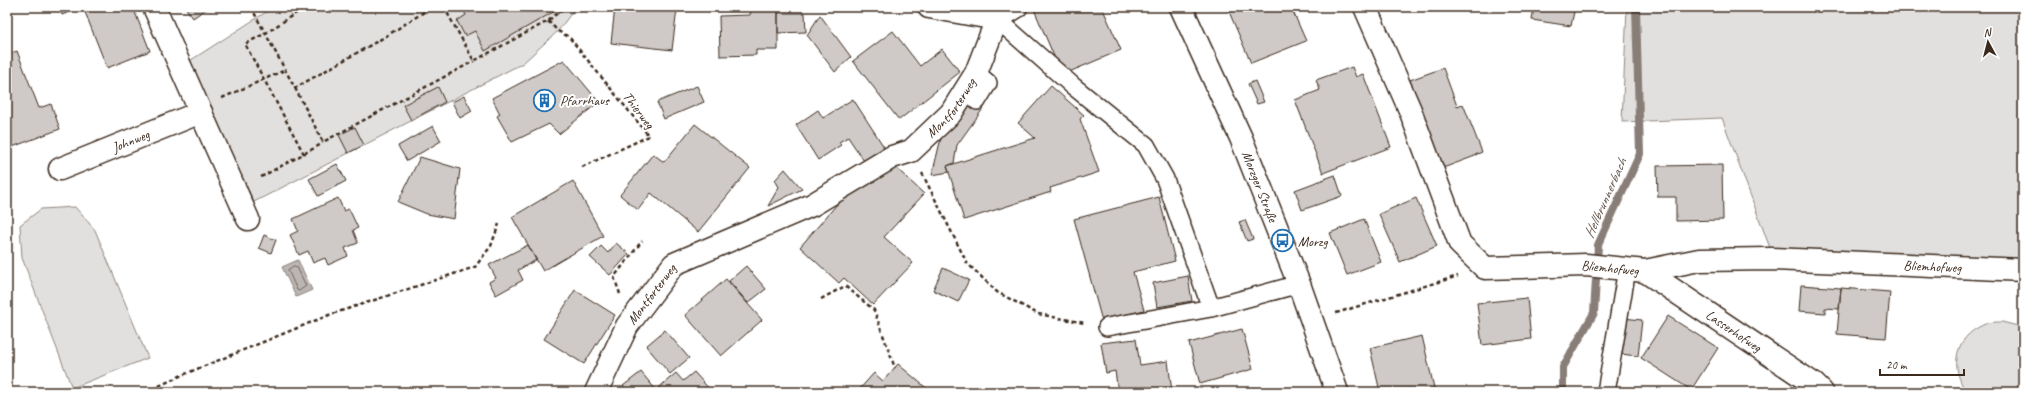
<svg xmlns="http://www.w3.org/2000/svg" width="2030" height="399" font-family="Caveat,sans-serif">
	<rect width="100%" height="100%" fill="#fff"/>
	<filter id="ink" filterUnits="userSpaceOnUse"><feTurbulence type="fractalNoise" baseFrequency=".025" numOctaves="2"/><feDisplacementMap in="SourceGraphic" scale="8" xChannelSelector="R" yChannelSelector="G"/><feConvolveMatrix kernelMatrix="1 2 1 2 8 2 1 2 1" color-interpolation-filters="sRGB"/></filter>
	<g filter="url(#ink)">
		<!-- green -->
		<path fill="#e2e0de" stroke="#8e857e" d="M274,7h302l-18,24 -35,32 -269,139 -66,-140z
			M1627,7h396v258l-253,-17 -48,-130 -100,4z
			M75,207l20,23 53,128 -76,30 -50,-130 -2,-33 21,-16z
			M2002,322l16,4 5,3v63h-57c-16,-26 -12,-54 17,-67 6,-3 13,-3 19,-3z"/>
		<!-- water -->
		<path fill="#bcb6b3" stroke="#887e77" d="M298,260l14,30 -16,7 -14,-30z"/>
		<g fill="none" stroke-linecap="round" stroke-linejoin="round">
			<!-- shore -->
			<path stroke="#6f625a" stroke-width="1" d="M294,266l3,1 9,19 -7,5 -2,-1 -9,-20z"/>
			<!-- stream -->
			<path stroke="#887e77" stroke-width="8" d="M1563,392v-25l31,-54 4,-68 42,-91 -4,-147"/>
		</g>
		<!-- building -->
		<path fill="#cfcac7" stroke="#3b2a1e" d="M59,7h23l-20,8z
			M83,7h50l17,44 -43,17z
			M185,7h24l-16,11z
			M462,7h90l3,4 -70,40 -10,-20 -10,5 -8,-15 9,-6z
			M615,7h43l19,2 -5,41 -61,-7z
			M1033,7h69l19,43 -59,25z
			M1227,7h64l15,34 -55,22z
			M1534,7h41l-4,19 -39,-6z
			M751,10h27v40h-22v5l-36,1 -1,-40 31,-1z
			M778,13h27l1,19 -28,1z
			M820,15l31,42 -16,15 -28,-37z
			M893,31l27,35 22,-17 18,23 -61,48 -46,-59z
			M17,51l22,57 12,-4 9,25 -53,20v-94z
			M564,60l35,42 -40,32 -10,-10 -37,18 -15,-26 3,-2 -8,-16z
			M1352,67l4,10 7,-3 28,73 -68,26 -28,-73 25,-10 -4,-10z
			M1443,68l14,38 6,-2 19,48 -7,3v1l-32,12 -33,-88z
			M1255,81l9,21 -7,2 -9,-20z
			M697,86l7,16 -40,17 -7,-17z
			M1051,86l33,29 -4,4 19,53 -49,16 1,4 -87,28 -17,-54 88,-28 -17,-15z
			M438,87l7,15 -34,18 -8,-15z
			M464,96l8,15 -12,7 -8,-16z
			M971,96l14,10 -28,39 -3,18 -7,3 2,6 -17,3 9,-37z
			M853,99l31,48 -20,14 -16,-24 -9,5 2,3 -23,15 -22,-35 22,-15 5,8z
			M695,124l55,44 -52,64 -47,-39 -13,17 -18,-15 33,-41 11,8z
			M433,126l8,15 -34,20 -9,-15z
			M355,127l9,18 -16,8 -9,-18z
			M420,157l40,12 -6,50 -27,-5 -29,-12z
			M891,163l33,31 -40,43 29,26 -40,42 -29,-27 -5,5 -39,-36 39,-45z
			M337,164l9,17 -28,15 -9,-17z
			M1722,165l1,55 -47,1v-24h-18l-1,-31z
			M785,169l17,20 -34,17 11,-19 -4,-7z
			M1335,175l7,21 -40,14 -7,-20z
			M573,181l30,55 -60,35 -31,-54z
			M1159,197l16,64 -42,11 11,38 -42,11 -28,-102z
			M338,198l6,13 5,-2 9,19 -5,2 5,13 -13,5 3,8 -20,9 -3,-7 -12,5 -5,-12 -9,4 -9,-20 8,-4 -5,-12z
			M1416,198l21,48 -37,16 -21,-48z
			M1364,219l17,43 -34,13 -17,-42z
			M1245,220l8,19 -6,2 -8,-19z
			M264,235l12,5 -5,13 -12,-5z
			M616,243l13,11 -19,21 -20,-18 11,-11 7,7z
			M528,245l8,15 -18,10 5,10 -27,15 -7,-13 7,-4 -7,-13z
			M746,266l20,23 -18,14 -19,-22z
			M943,268l26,12 -11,22 -25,-12z
			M1188,276l4,25 -35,6 -4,-24z
			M726,279l36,41 -41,36 -36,-41z
			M1801,285l40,3 -2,21 -14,-1v5l-26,-2z
			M1841,288l49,4 -4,46 -49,-4z
			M575,290l40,25 -31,49 -40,-25z
			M1527,298l4,41 -49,6 -5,-42z
			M1668,316l50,32 -27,42 -50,-32z
			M1623,318l19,2 -4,36 -18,-2z
			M1242,329l11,40 -53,15 -11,-41z
			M665,330l24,28 -19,16 -24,-28z
			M1422,336l13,56h-55l-10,-44z
			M1136,339l4,26 28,-4 4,31h-54l-3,-21 -9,2 -5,-30z
			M898,364l33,28h-74l17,-19 9,8z
			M641,372l15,18 20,-17 7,8 11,-9 18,20h-84l-5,-6z"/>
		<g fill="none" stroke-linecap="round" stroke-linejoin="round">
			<defs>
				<path id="lane" d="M997,19l76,67 73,59 19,34 46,129
					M976,73l12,10 -11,18
					M1107,327l104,-19 88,-24
					M1606,392l21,-123"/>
				<g id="street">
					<path d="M154,7l94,212"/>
					<path d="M929,7l68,12 19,-12"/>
					<path id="s1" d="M1365,7l45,103 50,134 25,24 101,-3 59,6 54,-11 72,-1 252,11"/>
					<path id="s2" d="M60,169l141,-57"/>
					<path id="s3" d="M1645,271l170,114 7,7"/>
					<path id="s4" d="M596,392l31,-66 47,-62 138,-59 80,-48 19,-6 40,-38 25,-40 21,-54"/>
				</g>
				<g id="secondary">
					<path id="s5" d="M1181,7l60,131 58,146 38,108"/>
				</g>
			</defs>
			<!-- lane casing -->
			<use href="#lane" stroke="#3b2a1e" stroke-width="20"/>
			<!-- street casing -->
			<use href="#street" stroke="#3b2a1e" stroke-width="25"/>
			<!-- secondary casing -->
			<use href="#secondary" stroke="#3b2a1e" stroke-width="25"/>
			<!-- path -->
			<path stroke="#3b2a1e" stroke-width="2.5" stroke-dasharray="4 3" stroke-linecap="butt" d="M251,7l44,81 88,-50 49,-31
				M444,7l30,54 74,-40 17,-14
				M548,21l10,10 11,6 80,99 -69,32
				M295,88l28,54 151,-81
				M222,98l63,-28
				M304,154l-59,-110 21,-11 39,-26
				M922,173l45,90 30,29 41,22 47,9
				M261,177l57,-31 5,-4
				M620,294l-6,-17 28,-36
				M821,299l24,-13 29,24 21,58
				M1336,313l122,-37
				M146,392l34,-16 149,-61 146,-48 16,-21 8,-22"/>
			<!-- lane -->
			<use href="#lane" stroke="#fff" stroke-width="17"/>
			<!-- street -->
			<use href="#street" stroke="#fff" stroke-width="22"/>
			<!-- secondary -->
			<use href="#secondary" stroke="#fff" stroke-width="22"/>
		</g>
	</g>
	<!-- icons -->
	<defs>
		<symbol id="building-ring" viewBox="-11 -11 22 22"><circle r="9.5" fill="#fff" stroke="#1f6fb2" stroke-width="1.5"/><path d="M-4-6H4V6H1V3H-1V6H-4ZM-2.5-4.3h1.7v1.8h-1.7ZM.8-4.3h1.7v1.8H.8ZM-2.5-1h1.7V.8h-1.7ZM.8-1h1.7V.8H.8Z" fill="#1f6fb2"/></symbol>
		<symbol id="bus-ring" viewBox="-11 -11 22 22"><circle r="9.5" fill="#fff" stroke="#1f6fb2" stroke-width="1.5"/><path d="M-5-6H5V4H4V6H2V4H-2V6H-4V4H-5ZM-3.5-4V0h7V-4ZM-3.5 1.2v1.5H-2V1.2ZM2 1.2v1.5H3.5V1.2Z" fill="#1f6fb2"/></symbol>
	</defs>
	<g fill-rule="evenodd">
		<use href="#building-ring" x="532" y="88" width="25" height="25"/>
		<use href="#bus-ring" x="1270" y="228" width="25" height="25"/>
	</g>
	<g text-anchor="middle" stroke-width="4" stroke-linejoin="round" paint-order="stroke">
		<!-- poi labels -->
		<g font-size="14" fill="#3b2a1e" stroke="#fff" text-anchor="start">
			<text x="560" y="105">Pfarrhaus</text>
			<text x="1298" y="246">Morzg</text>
		</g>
		<!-- street labels -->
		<g font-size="14" fill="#3b2a1e" stroke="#fff">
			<text dy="5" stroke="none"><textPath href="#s4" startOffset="473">Montforterweg</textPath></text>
			<text transform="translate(639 110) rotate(53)" y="5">Thierweg</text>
			<text dy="5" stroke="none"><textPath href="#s2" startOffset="76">Johnweg</textPath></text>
			<text dy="5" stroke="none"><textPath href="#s5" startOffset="196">Morzger Straße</textPath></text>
			<text dy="5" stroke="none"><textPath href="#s1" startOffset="739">Bliemhofweg</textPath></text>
			<text dy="5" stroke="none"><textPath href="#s1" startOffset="415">Bliemhofweg</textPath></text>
			<text dy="5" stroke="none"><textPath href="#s4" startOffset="113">Montforterweg</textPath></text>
			<text dy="5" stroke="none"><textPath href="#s3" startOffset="107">Lasserhofweg</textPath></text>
		</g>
		<!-- water labels -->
		<g font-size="15" font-style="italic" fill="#685b52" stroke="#fff">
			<text transform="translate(1605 198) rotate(-66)" y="5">Hellbrunnerbach</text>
		</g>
	</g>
	<!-- margin -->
	<rect width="2030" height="399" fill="none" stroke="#fff" stroke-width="24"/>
	<rect x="12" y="12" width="2006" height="375" fill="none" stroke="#3b2a1e" stroke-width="1.5" filter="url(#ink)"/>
	<!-- north arrow -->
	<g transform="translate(1988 42) rotate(353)" stroke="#ffffff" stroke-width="3" paint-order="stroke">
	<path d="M0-3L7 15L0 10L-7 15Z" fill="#3b2a1e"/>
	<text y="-6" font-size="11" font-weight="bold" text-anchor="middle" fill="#3b2a1e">N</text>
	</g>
	<!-- scale -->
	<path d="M1880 369v6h84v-6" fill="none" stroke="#3b2a1e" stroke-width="2"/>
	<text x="1886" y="369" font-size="12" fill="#3b2a1e" stroke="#ffffff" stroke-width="3" paint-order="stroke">20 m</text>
</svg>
